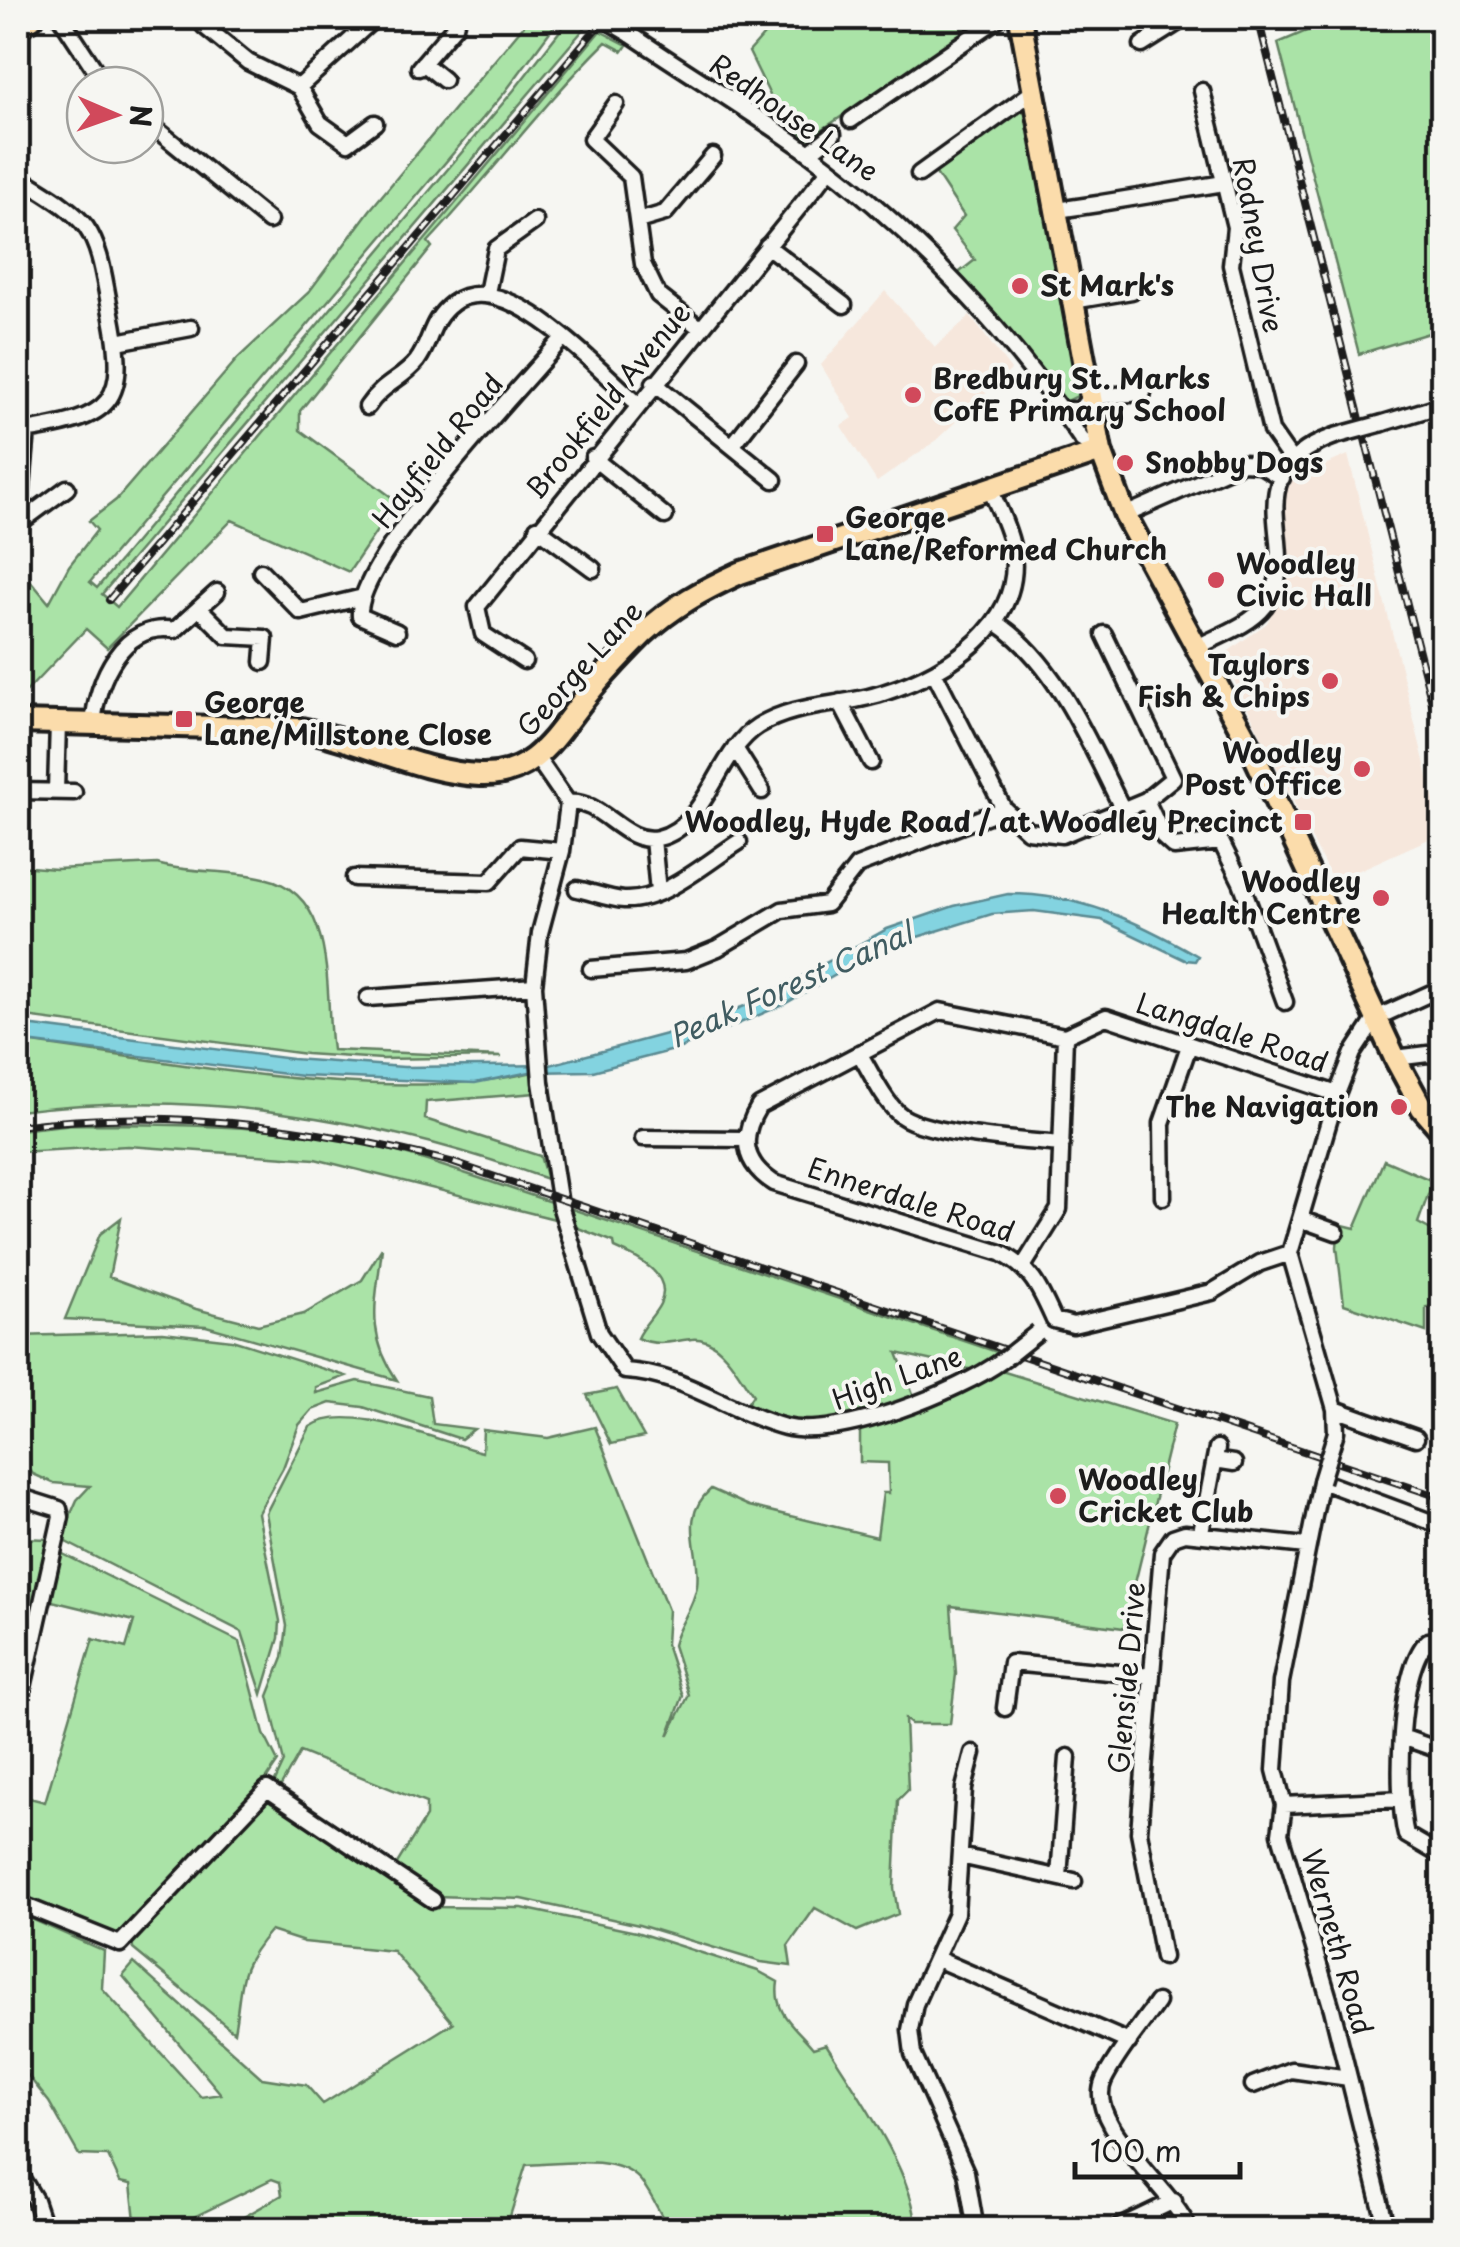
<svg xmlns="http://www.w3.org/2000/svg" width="1460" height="2247" font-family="'Playpen Sans',sans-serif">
	<rect width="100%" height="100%" fill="#f6f6f2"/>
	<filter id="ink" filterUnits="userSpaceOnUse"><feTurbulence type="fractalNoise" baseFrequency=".01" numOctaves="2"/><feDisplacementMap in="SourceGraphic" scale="20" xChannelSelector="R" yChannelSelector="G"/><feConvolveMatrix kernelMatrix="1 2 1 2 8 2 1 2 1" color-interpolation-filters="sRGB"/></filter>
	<g filter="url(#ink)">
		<!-- built -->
		<path fill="#f6e7dc" d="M885,291l50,56 35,-31 41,54 -77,72 -57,40 -36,-56 12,-8 -32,-53z
			M1348,455l94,378 -109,49 -111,-226 45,-33 20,-40 -5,-81 10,-23z"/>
		<!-- green -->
		<path fill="#aae3a7" stroke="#638062" stroke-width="2.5" d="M530,18h30l-55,74 -415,490 7,6 417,-498 56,-72 19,5 -487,571 15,13 483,-576 27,14 -4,6 -17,-9c-64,63 -117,135 -178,200l4,5 -132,164v19l97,71 -48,71 -117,-52 -125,128 -21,-19 -64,67 -4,17v-121l11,-13 20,24 20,-37 28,-36 -8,-9 27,-21 122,-142 71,-66 61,-82z
			M779,18h209l-180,121 -26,-19 -33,-68z
			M1337,18h101l4,5v306l-83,25 -81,-311z
			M1026,104l55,290 -16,8 -109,-127 19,-15 -23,-30 12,-14 -31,-47z
			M157,864c35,10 71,5 107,14 75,17 60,114 68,172l169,7 -119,2 -76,-5 -288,-38v-150l38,3z
			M18,1041c149,19 371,66 515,31l2,21 -109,9 -1,17 115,37 7,23c-169,-61 -350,-91 -529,-68z
			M73,1124c110,0 228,0 335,31 49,15 97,32 146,48l1,16 -240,-60 -187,-13 -110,6v-22z
			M1384,1160l49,21 -15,42 24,13v69l-16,2v25l-82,-28 -7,-57 2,-23 16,4z
			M569,1208l434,146 -25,17 -81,-18 17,43c-66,26 -101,39 -168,9l7,-10c-12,-16 -27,-47 -47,-54 -20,-8 -39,10 -69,-3 6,-13 17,-22 23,-34 14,-30 -24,-47 -45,-56l-1,-6 -41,-16z
			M121,1218l-12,59 87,32 62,16 46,-11 58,-34 20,-32c-6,54 -17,85 15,132l-191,-54 -141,-7 35,-85z
			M163,1332l69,8 114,36 -30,11v6l42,-12 71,15 4,28 41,5 -13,10 -98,-32 -33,-4 -18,7 -13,15 -16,43 -25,45 22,108 -1,17 -17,56 -20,-62 -182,-93 17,-39 13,-14 -37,-3 -20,-9 -15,-19v-119z
			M998,1370l176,54 -50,204 -173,-22 5,68 -6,50h-39l-6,-5 3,71 -10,10 -4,88 4,26 -41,17 -42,-23 -27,38 3,20 -30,-4 -122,-37 -117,-26 -85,-3 -44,-26 33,-53v-14l-126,-51 -22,39 -5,-5 11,-24 -16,-66 15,-38 4,-32 -21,-113 44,-86c37,-27 129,15 172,25l1,-22 65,8 47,-11 73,183 -2,34 17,52 -15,40 21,-41 -16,-50c6,-22 20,-36 24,-59 5,-37 -20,-67 14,-97l38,17 128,31 6,-44h6l-1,-30 -28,-1v-32z
			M617,1389l27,48 -33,7 -24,-49z
			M18,1538l30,1 4,5 -34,137z
			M59,1552l181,90 24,92 14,28 -19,28 -140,148 -101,-44v-99l27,7 48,-163 33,9 8,-27 -86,-21z
			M267,1796l165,111 90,1 114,24 122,39 20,11c-5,32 17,44 35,66l13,-4c29,46 90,132 90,185h-247c-9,-15 -17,-34 -28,-48 -24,-28 -82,-17 -115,-16l-20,64h-283l59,-34 -2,-13 -8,-3 -103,50h-33l-5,-45 -11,-2 -12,-26 -29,-1 -30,-53 -31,-39v-150l86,38 -2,37 99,109 20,-3 -98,-118 11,-13 128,115 44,7 17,19 130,-81 -60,-72 -89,-9 -34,-11c-35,40 -27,52 -36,101l-101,-83 -1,-11z"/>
		<!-- water -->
		<path fill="#83d3e0" stroke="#5a8a92" stroke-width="2.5" d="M1008,894c73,0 127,26 190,62l-3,5 -10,-1 -83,-40 -68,-9 -42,3 -107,33 -102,58 -105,44 -85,22 -63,1 -55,11 -173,-7 -284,-35v-17l274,35 112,8 146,-2 142,-38 65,-26 130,-72 67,-23z"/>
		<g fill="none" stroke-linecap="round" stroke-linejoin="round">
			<defs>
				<path id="minor" d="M61,18l44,67
					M199,18l5,8 44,36 51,25 21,36 28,20 27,-20
					M630,34c59,40 121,77 179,119 106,78 199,178 273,287l19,11
					M1142,45l43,-27
					M423,63l21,17
					M419,68l36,-42 2,-8
					M299,87l76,-69
					M1202,91l33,136 -4,38 40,166 21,30
					M616,104l-25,35 40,38 12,87 15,31 42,33
					M145,120l124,101
					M851,120l148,-102
					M809,153l24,-19
					M919,174l115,-83
					M18,176c22,15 51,29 68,51 16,23 18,54 24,81 20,96 4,110 -92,124
					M1101,203l123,-20
					M1057,210l41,-6
					M638,221l27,-8 48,-57
					M767,246l77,59
					M487,293l9,-44 39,-28
					M1073,301l59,-10
					M117,342l74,-14
					M654,383l120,97
					M367,407c16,-24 35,-27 50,-46 15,-20 12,-40 36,-58 53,-38 145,67 184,100
					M1062,410h18l10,-13 53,-4
					M1383,423l59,-18
					M732,446l64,-82
					M593,458l72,58
					M1125,515l118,-52 16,1 23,14
					M19,523l8,-93
					M18,524l49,-36
					M537,528l56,41
					M261,571l40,41 58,-14
					M199,608l28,28 38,2 -2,24
					M997,623c61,41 93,122 125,185
					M397,632l-37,-16c-5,-55 160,-228 202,-277
					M1199,646c22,-11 51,-21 66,-40 44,-55 -39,-131 70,-170
					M524,661l-41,-27 -6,-27 353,-438
					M934,672l70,137 24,22 34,4 84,-35 27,-22 -69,-144
					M840,702l31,60
					M93,724c4,-45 30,-103 82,-94l42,-38
					M735,748l27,43
					M537,758l31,45 -6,48 -22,82 -6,53 7,96 19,123 39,128 26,38c59,3 104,41 160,56 53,13 174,-35 218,-67
					M18,791l56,1
					M56,791l2,-68
					M1146,800l18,38 10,9 47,-5 20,40 44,120
					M568,803c34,-5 55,43 90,35 49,-11 59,-86 100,-112 39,-24 83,-19 125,-33 63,-20 144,-69 129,-147 -4,-20 -14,-39 -22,-57
					M653,839l5,53
					M354,878l135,4 31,-35 42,4
					M577,889c15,3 32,10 47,11 39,2 83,-38 115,-58
					M591,969l95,-8 32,-13 64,-38 45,-6 30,-38 147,-57
					M368,998l166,-12
					M859,1053c12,19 23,45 39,60 22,22 131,28 164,31
					M1395,1058l33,-4 14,4
					M643,1138l102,1
					M1163,1197l-1,-74 27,-77
					M1300,1219l36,13
					M1024,1265l35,-56 6,-173
					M1054,1320c-14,-31 -22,-51 -53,-67l-227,-70c-32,-21 -34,-46 -15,-77l181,-95 125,25 41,-19 231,77
					M1054,1320l19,5 139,-33 48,-29 30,-10
					M1335,1409l81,29
					M1336,1432l-1,-23 -45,-156 47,-159 16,-41 23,-35 66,-30
					M1215,1460l19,3
					M18,1496l41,13 2,8 -43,193
					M1201,1532l16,-84
					M1442,1640l-14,1c-30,26 -32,155 -22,194l36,21
					M1005,1708l6,-45 141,13
					M1402,1737l40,14
					M973,1753l-9,35 -8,125 -41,91 -5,26 3,24 53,118 10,58
					M1284,1805l118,-6
					M960,1856l114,25
					M1059,1877l9,-120
					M18,1903l102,41 147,-155 166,111
					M1440,1925l2,-13
					M1163,1957l-24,-125 23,-279 11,-16 12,-4 121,13
					M937,1959l192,83
					M1157,2002c-17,25 -40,51 -53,78 -21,44 69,107 85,150
					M1253,2085l38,-15 58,8
					M18,2172l17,28 10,30
					M1113,2230l61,-29
					M1387,2230l-55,-221 -52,-175 4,-29 -9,-35 6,-88 40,-201 121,45"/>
				<path id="primary" d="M1020,18l81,433 24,64 125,231 145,312 27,50 20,23
					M18,27l14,-9
					M18,722l283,7c60,11 119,44 179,46 52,2 73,-36 101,-72 18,-24 41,-48 62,-69 30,-28 60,-44 97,-61l361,-122"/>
			</defs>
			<!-- minor casing -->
			<use href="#minor" stroke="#1c1c1c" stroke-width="21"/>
			<!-- primary casing -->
			<use href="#primary" stroke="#1c1c1c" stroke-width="28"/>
			<!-- minor -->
			<use href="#minor" stroke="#f6f6f2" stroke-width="14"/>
			<!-- primary -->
			<use href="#primary" stroke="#fbdcab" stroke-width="20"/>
			<defs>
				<path id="rail" d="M1258,18l184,724
					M109,600l496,-582
					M18,1126c143,-19 293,0 433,36l991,336"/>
			</defs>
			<!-- rail casing -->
			<use href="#rail" stroke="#1c1c1c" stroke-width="8"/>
			<!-- rail -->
			<use href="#rail" stroke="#f6f6f2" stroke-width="4" stroke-dasharray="11" stroke-linecap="butt"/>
			<defs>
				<path id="minor-bridge" d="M603,18l27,16
					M1335,436l48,-13
					M1003,1360l35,-28
					M1321,1481l15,-49"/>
			</defs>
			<!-- minor-bridge casing -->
			<use href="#minor-bridge" stroke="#1c1c1c" stroke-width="21" stroke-linecap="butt"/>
			<!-- minor-bridge -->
			<use href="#minor-bridge" stroke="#f6f6f2" stroke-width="14"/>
		</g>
	</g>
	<!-- markers -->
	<g fill="#d1495b" stroke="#f6f6f2" stroke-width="4">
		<circle cx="1020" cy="286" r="10"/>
		<circle cx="913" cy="395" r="10"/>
		<circle cx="1125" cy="463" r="10"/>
		<rect x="815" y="524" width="20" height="20" rx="5"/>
		<circle cx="1216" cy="580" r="10"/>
		<circle cx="1330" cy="681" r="10"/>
		<rect x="174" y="709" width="20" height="20" rx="5"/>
		<circle cx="1362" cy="769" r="10"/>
		<rect x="1293" y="812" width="20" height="20" rx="5"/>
		<circle cx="1381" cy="898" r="10"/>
		<circle cx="1399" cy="1107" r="10"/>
		<circle cx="1058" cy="1496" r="10"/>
	</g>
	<g text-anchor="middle" stroke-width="8" stroke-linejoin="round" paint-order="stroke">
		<!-- street labels -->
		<g font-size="28" fill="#1c1c1c" stroke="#f6f6f2">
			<text transform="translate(794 118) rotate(35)" y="10">Redhouse Lane</text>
			<text transform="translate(1258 245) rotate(80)" y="10">Rodney Drive</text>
			<text transform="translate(608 401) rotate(-51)" y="10">Brookfield Avenue</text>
			<text transform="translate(438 451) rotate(-51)" y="10">Hayfield Road</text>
			<text transform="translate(580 669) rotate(-48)" y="10">George Lane</text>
			<text transform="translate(1232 1033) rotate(18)" y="10">Langdale Road</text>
			<text transform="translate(911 1200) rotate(18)" y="10">Ennerdale Road</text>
			<text transform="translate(897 1378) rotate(-20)" y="10">High Lane</text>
			<text transform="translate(1127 1678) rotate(-85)" y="10">Glenside Drive</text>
			<text transform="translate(1337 1942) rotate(74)" y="10">Werneth Road</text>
		</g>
		<!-- poi labels -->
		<g font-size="28" font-weight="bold" fill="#1c1c1c" stroke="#f6f6f2" text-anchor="start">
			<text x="1040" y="296">St Mark's</text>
			<text x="933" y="389">Bredbury St. Marks<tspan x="933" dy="32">CofE Primary School</tspan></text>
			<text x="1145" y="473">Snobby Dogs</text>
			<text x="845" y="528">George<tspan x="845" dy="32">Lane/Reformed Church</tspan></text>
			<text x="1236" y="574">Woodley<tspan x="1236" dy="32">Civic Hall</tspan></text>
			<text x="1310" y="675" text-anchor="end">Taylors<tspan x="1310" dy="32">Fish &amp; Chips</tspan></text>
			<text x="204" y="713">George<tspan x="204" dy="32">Lane/Millstone Close</tspan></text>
			<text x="1342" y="763" text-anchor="end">Woodley<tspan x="1342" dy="32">Post Office</tspan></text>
			<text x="1283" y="832" text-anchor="end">Woodley, Hyde Road / at Woodley Precinct</text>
			<text x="1361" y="892" text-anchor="end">Woodley<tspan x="1361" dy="32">Health Centre</tspan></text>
			<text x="1379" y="1117" text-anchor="end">The Navigation</text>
			<text x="1078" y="1490">Woodley<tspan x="1078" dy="32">Cricket Club</tspan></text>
		</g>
		<!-- water labels -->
		<g font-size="30" font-style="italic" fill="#405c61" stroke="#f6f6f2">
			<text transform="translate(791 986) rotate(-24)" y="10">Peak Forest Canal</text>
		</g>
	</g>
	<!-- margin -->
	<rect width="1460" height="2247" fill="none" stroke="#f6f6f2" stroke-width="60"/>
	<rect x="30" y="30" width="1400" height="2187" fill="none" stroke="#1c1c1c" stroke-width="4" filter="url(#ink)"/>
	<!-- north arrow -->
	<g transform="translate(115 115) rotate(92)"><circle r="48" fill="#f6f6f2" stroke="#9f9f9c" stroke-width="2.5"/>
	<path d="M0-8L18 38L0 25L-18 38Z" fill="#d1495b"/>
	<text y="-15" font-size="28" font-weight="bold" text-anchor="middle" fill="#1c1c1c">N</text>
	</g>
	<!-- scale -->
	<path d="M1075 2162v15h165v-15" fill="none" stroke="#1c1c1c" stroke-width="5"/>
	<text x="1090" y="2162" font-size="30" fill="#1c1c1c" stroke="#f6f6f2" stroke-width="8" paint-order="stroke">100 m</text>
</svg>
